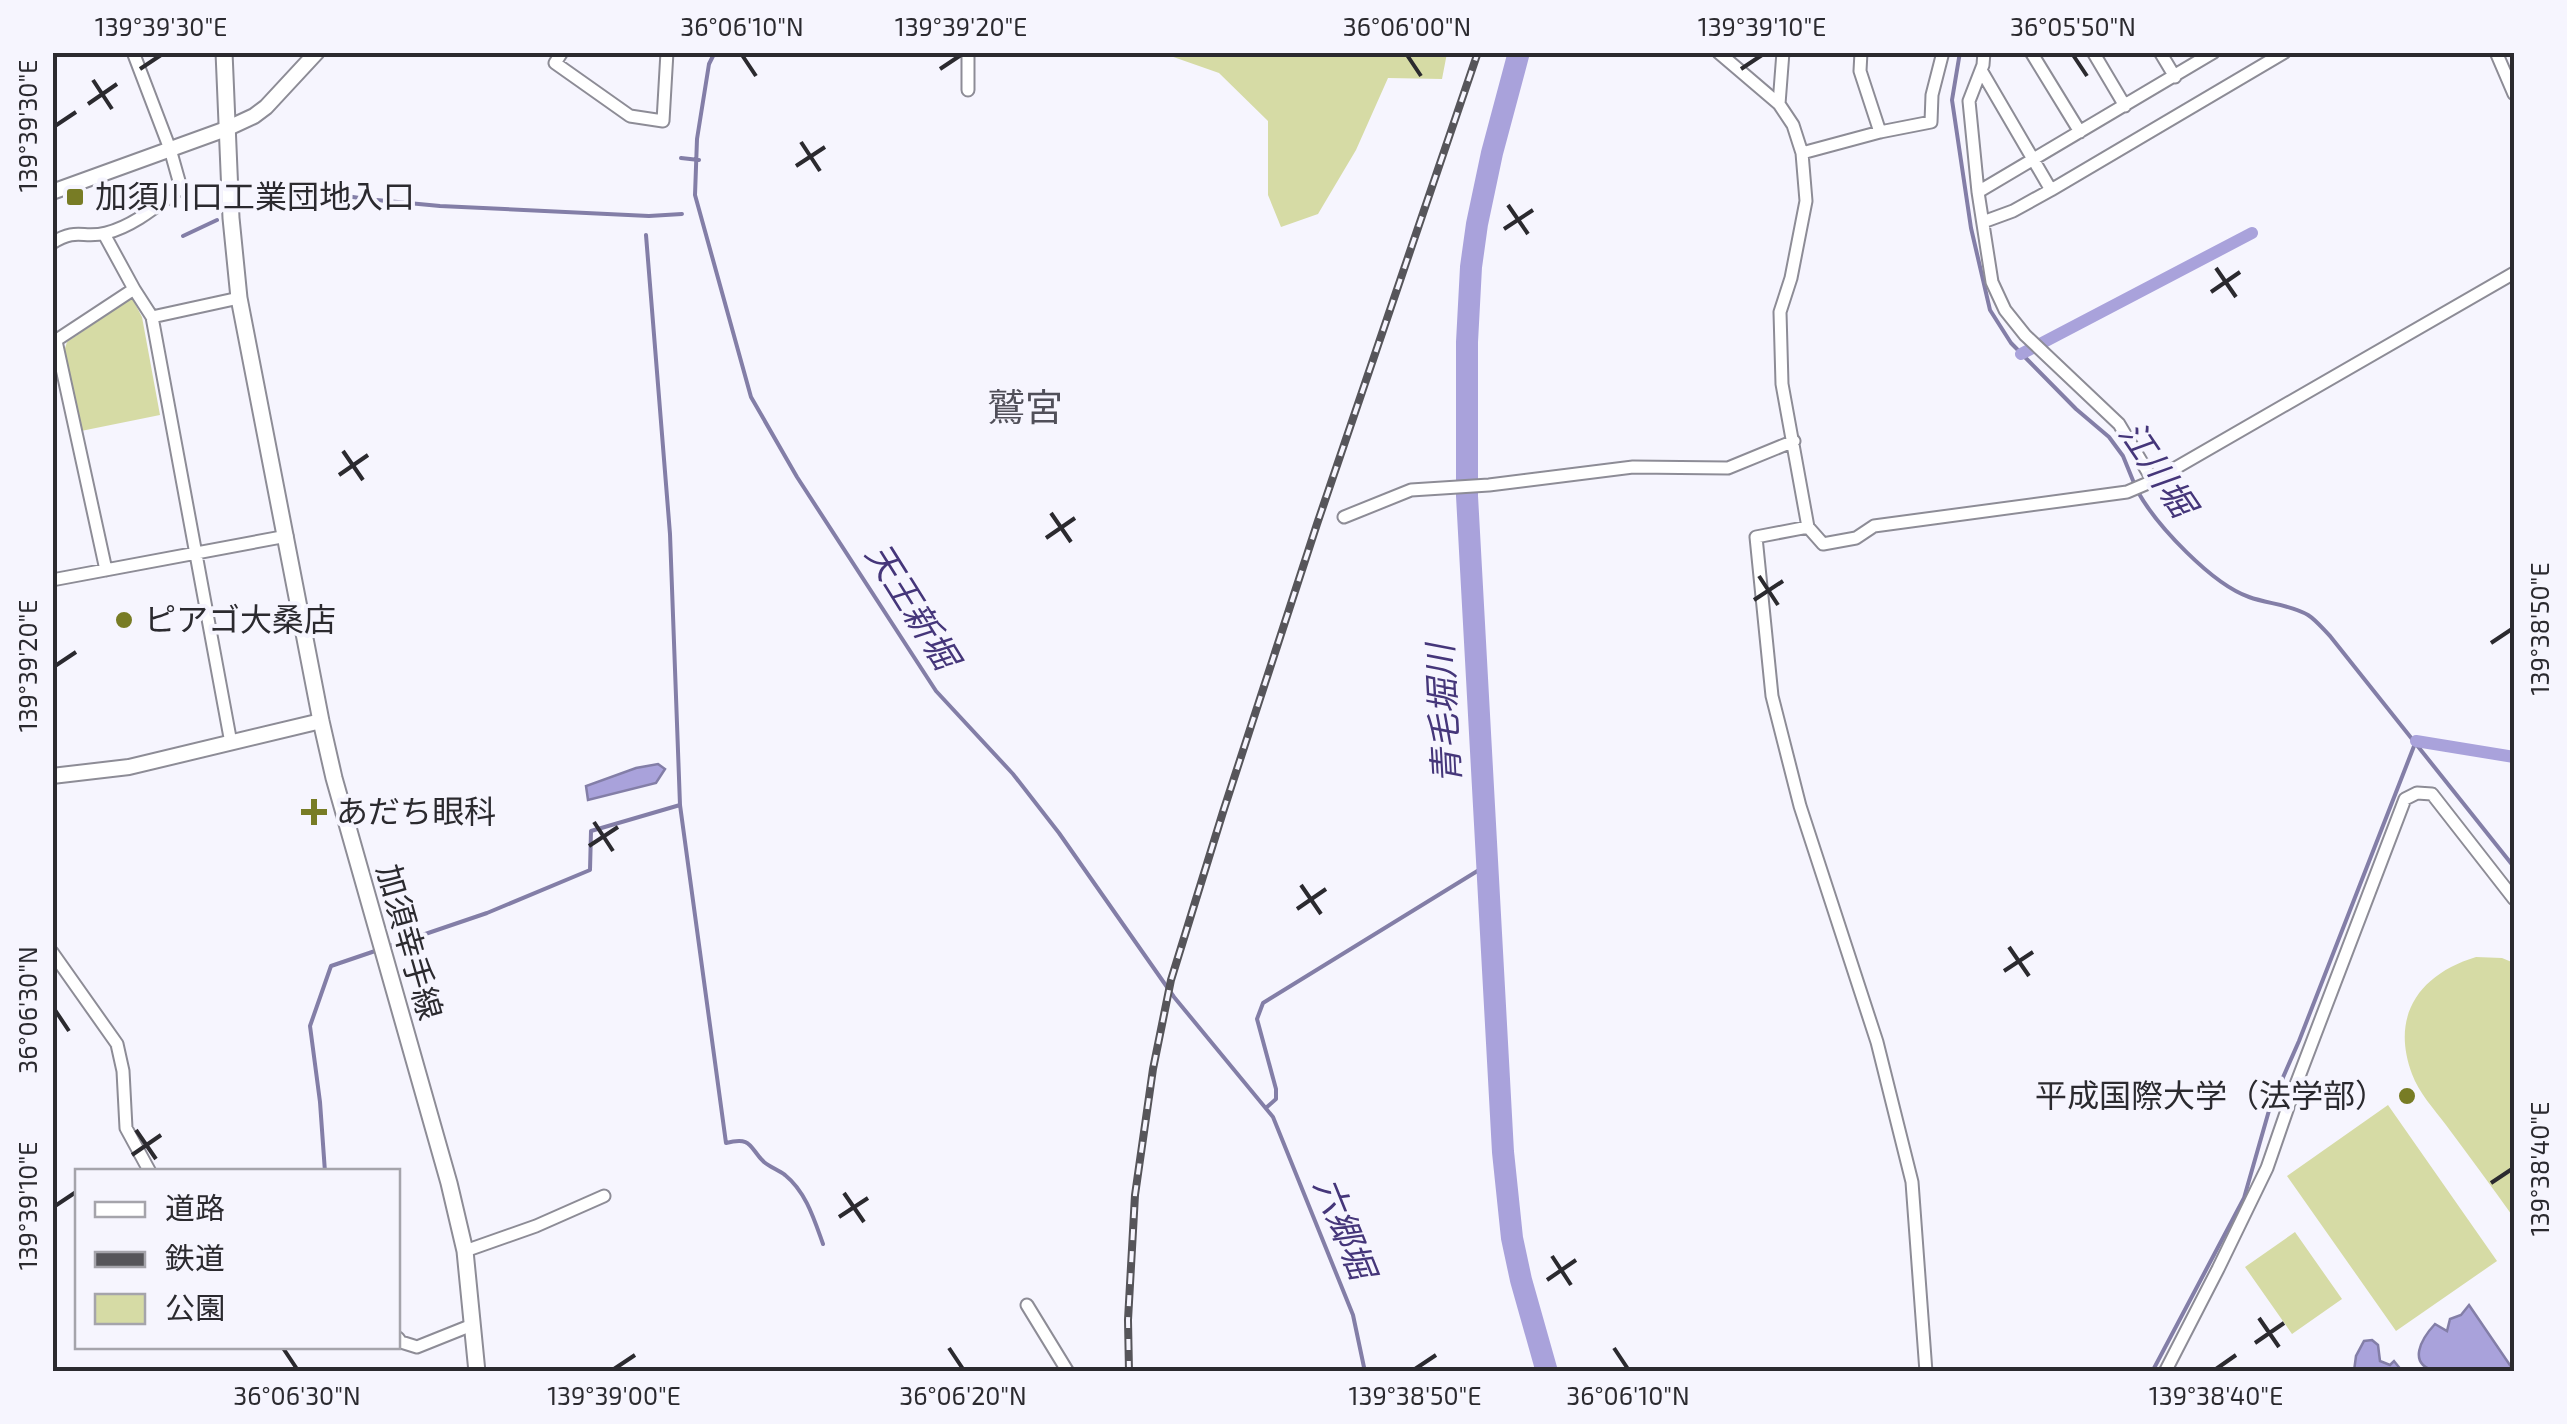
<svg xmlns="http://www.w3.org/2000/svg" width="2567" height="1424" font-family="'Exo 2','Noto Sans JP',sans-serif">
	<rect width="100%" height="100%" fill="#f6f5fe"/>
	<!-- green -->
	<path fill="#d6dba5" d="M1162,53h285l-5,26 -54,-1 -32,72 -38,64 -37,13 -13,-32v-74l-49,-48z
		M132,298l10,19 18,98 -79,16 -17,-80 3,-9z
		M2476,957l26,1 12,5v255c-22,-31 -45,-62 -68,-93 -12,-16 -27,-32 -34,-51 -22,-59 8,-100 64,-117z
		M2388,1105l109,156 -101,70 -109,-155z
		M2295,1232l47,67 -50,35 -47,-67z"/>
	<!-- water -->
	<path fill="#a9a2db" stroke="#837ea7" stroke-width="2.5" d="M658,764l7,5 -9,14 -68,17 -2,-14 50,-18z
		M2469,1305l45,66h-79c-28,-7 -14,-32 0,-47l12,7 3,-12 11,-4z
		M2372,1340l6,5 2,16 10,4 4,-4 8,10h-48l2,-15 8,-15z"/>
	<g fill="none" stroke-linecap="round" stroke-linejoin="round">
		<!-- stream -->
		<path stroke="#837ea7" stroke-width="4" d="M715,52l-6,12 -12,75 -2,56 56,202 46,80 139,214 77,83 46,59 115,164 99,120 80,198 12,57
			M1960,52l-8,48 19,128 19,82 21,33 65,66 33,28 14,19 11,27
			M681,158l18,2
			M248,206l52,-17 66,10 74,7 209,10 33,-2
			M183,236l34,-16
			M2138,492c19,34 74,92 111,105 19,7 40,7 59,18 8,5 15,14 22,21l184,231
			M680,805l46,338c27,-7 23,5 38,19 6,5 14,8 21,13 21,17 29,44 38,69
			M387,947l100,-34 103,-43 1,-39 89,-26 -10,-271 -24,-299
			M1267,1107l9,-8v-10l-19,-70 6,-16 216,-133 9,-1
			M325,1172l-5,-70 -10,-76 21,-60 47,-16
			M2152,1372l92,-174 26,-91 29,-66 117,-300"/>
		<!-- canal -->
		<path stroke="#a9a2db" stroke-width="12" d="M2021,354l231,-121
			M2416,741l98,16"/>
		<!-- river -->
		<path stroke="#a9a2db" stroke-width="22" d="M1519,52l-27,101 -15,71 -6,43 -4,75v154l36,656 9,86 9,42 26,92"/>
		<defs>
			<path id="minor" d="M562,52l-7,11 75,53 33,5 4,-69
				M1718,52l61,52 14,21 9,28 4,48 -15,77 -11,34 2,72 26,143 15,17 33,-6 18,-12 253,-34 26,-11 361,-208
				M1861,52l-1,19 20,61
				M1984,52l-1,13 -14,36 9,91 14,90 13,28 20,25 94,89 34,57
				M2031,52l49,80
				M2093,52l32,54
				M2160,52l15,25
				M2496,52l18,42
				M1981,70l70,120
				M968,90v-38
				M1779,104l4,-52
				M1802,153l78,-21 51,-10 1,-27 11,-43
				M1978,192l236,-140
				M1983,222l30,-11 38,-21 234,-138
				M104,234l30,55
				M52,243c26,-16 30,-4 54,-10 28,-7 52,-28 75,-45l-11,-39 -37,-97
				M152,317l87,-19
				M56,341l50,229
				M52,343l82,-54 18,28 79,426
				M1344,517l67,-27 78,-5 144,-18 95,1 66,-27
				M1808,527l-52,10 16,159 28,110 77,236 35,140 14,190
				M52,580l235,-44
				M52,952l65,92 6,27 3,57 24,44
				M465,1251l71,-25 68,-30
				M1027,1305l41,67
				M398,1338l3,4 16,5 55,-22
				M2165,1372l53,-103 49,-101 28,-81 110,-288 12,-6 15,1 82,105"/>
			<path id="tertiary" d="M52,192l174,-63 28,-13 12,-9 51,-55
				M52,776l77,-9 192,-46"/>
			<path id="secondary" d="M224,52l7,166 8,80 82,423 13,57 115,405 16,68 12,121"/>
		</defs>
		<!-- minor casing -->
		<use href="#minor" stroke="#8d8c96" stroke-width="15"/>
		<!-- tertiary casing -->
		<use href="#tertiary" stroke="#8d8c96" stroke-width="18"/>
		<!-- secondary casing -->
		<use href="#secondary" stroke="#8d8c96" stroke-width="19"/>
		<!-- minor -->
		<use href="#minor" stroke="#fff" stroke-width="11"/>
		<!-- tertiary -->
		<use href="#tertiary" stroke="#fff" stroke-width="14"/>
		<!-- secondary -->
		<use href="#secondary" stroke="#fff" stroke-width="15"/>
		<defs>
			<path id="rail" d="M1129,1372l-1,-52 7,-125 18,-126 18,-89 52,-168 94,-288 161,-472"/>
		</defs>
		<!-- rail casing -->
		<use href="#rail" stroke="#56555a" stroke-width="8"/>
		<!-- rail -->
		<use href="#rail" stroke="#f6f5fe" stroke-width="4" stroke-dasharray="11" stroke-linecap="butt"/>
	</g>
	<!-- ticks -->
	<path fill="none" stroke="#2b2a2f" stroke-width="4" d="M742,55l14,21M1407,55l14,21M2073,55l14,21M140,69l21,-14M940,69l21,-14M1741,69l21,-14M93,80l19,29M88,104l29,-20M55,126l21,-14M801,142l19,29M796,166l29,-19M1508,205l20,29M1504,229l29,-19M2216,268l20,29M2211,292l29,-20M343,451l20,29M339,475l29,-20M1051,513l20,29M1046,538l29,-20M1759,576l19,29M1754,600l29,-19M2491,643l21,-14M55,666l21,-14M594,822l19,29M589,846l29,-19M1301,885l20,29M1297,909l29,-20M2009,947l20,29M2004,971l29,-19M55,1010l14,21M136,1130l20,29M132,1155l29,-20M2491,1183l21,-14M844,1193l20,29M55,1206l21,-14M839,1217l29,-19M1552,1256l19,29M1547,1280l29,-20M2259,1318l20,29M2255,1343l29,-20M283,1348l14,21M949,1348l14,21M1614,1348l14,21M614,1369l21,-14M1415,1369l21,-14M2216,1369l20,-14"/>
	<!-- markers -->
	<g fill="#787c25" stroke="#f6f5fe" stroke-width="4">
		<rect x="65" y="187" width="20" height="20" rx="5"/>
		<circle cx="124" cy="620" r="10"/>
		<path d="M309 797h10v10h10v10h-10v10h-10v-10h-10v-10h10z"/>
		<circle cx="2407" cy="1096" r="10"/>
	</g>
	<g text-anchor="middle" stroke-width="8" stroke-linejoin="round" paint-order="stroke">
		<!-- poi labels -->
		<g font-size="32" fill="#2b2a2f" stroke="#f6f5fe" text-anchor="start">
			<text x="95" y="208">加須川口工業団地入口</text>
			<text x="144" y="631">ピアゴ大桑店</text>
			<text x="336" y="823">あだち眼科</text>
			<text x="2387" y="1107" text-anchor="end">平成国際大学（法学部）</text>
		</g>
		<!-- street labels -->
		<g font-size="32" fill="#2b2a2f" stroke="#f6f5fe">
			<text transform="translate(409 942) rotate(74)" y="11">加須幸手線</text>
		</g>
		<!-- water labels -->
		<g font-size="35" font-style="italic" fill="#45367a" stroke="#f6f5fe">
			<text transform="translate(2157 469) rotate(56)" y="12">江川堀</text>
			<text transform="translate(912 606) rotate(58)" y="12">天王新堀</text>
			<text transform="translate(1444 714) rotate(-93)" y="12">青毛堀川</text>
			<text transform="translate(1344 1228) rotate(68)" y="12">六郷堀</text>
		</g>
		<!-- quarter labels -->
		<g font-size="38" fill="#504f59" stroke="#f6f5fe">
			<text x="1025" y="421">鷲宮</text>
		</g>
	</g>
	<!-- border -->
	<rect width="2567" height="1424" fill="none" stroke="#f6f5fe" stroke-width="110"/>
	<!-- legend -->
	<rect x="75" y="1169" width="325" height="180" fill="#f6f5fe" stroke="#a5a4ab" stroke-width="2.5"/>
	<rect x="95" y="1202" width="50" height="15" fill="#ffffff" stroke="#a5a4ab" stroke-width="2.5"/>
	<text x="165" y="1219" font-size="30" fill="#2b2a2f">道路</text>
	<rect x="95" y="1252" width="50" height="15" fill="#56555a" stroke="#a5a4ab" stroke-width="2.5"/>
	<text x="165" y="1269" font-size="30" fill="#2b2a2f">鉄道</text>
	<rect x="95" y="1294" width="50" height="30" fill="#d6dba5" stroke="#a5a4ab" stroke-width="2.5"/>
	<text x="165" y="1319" font-size="30" fill="#2b2a2f">公園</text>
	<rect x="55" y="55" width="2457" height="1314" fill="none" stroke="#2b2a2f" stroke-width="4"/>
	<g font-size="25" text-anchor="middle" fill="#2b2a2f">
		<text x="161" y="36">139°39'30"E</text>
		<text x="742" y="36">36°06'10"N</text>
		<text x="961" y="36">139°39'20"E</text>
		<text x="1407" y="36">36°06'00"N</text>
		<text x="1762" y="36">139°39'10"E</text>
		<text x="2073" y="36">36°05'50"N</text>
		<text transform="translate(28 126) rotate(-90)" y="9">139°39'30"E</text>
		<text transform="translate(2540 629) rotate(-90)" y="9">139°38'50"E</text>
		<text transform="translate(28 666) rotate(-90)" y="9">139°39'20"E</text>
		<text transform="translate(28 1010) rotate(-90)" y="9">36°06'30"N</text>
		<text transform="translate(2540 1169) rotate(-90)" y="9">139°38'40"E</text>
		<text transform="translate(28 1206) rotate(-90)" y="9">139°39'10"E</text>
		<text x="297" y="1405">36°06'30"N</text>
		<text x="614" y="1405">139°39'00"E</text>
		<text x="963" y="1405">36°06'20"N</text>
		<text x="1415" y="1405">139°38'50"E</text>
		<text x="1628" y="1405">36°06'10"N</text>
		<text x="2216" y="1405">139°38'40"E</text>
	</g>
</svg>
